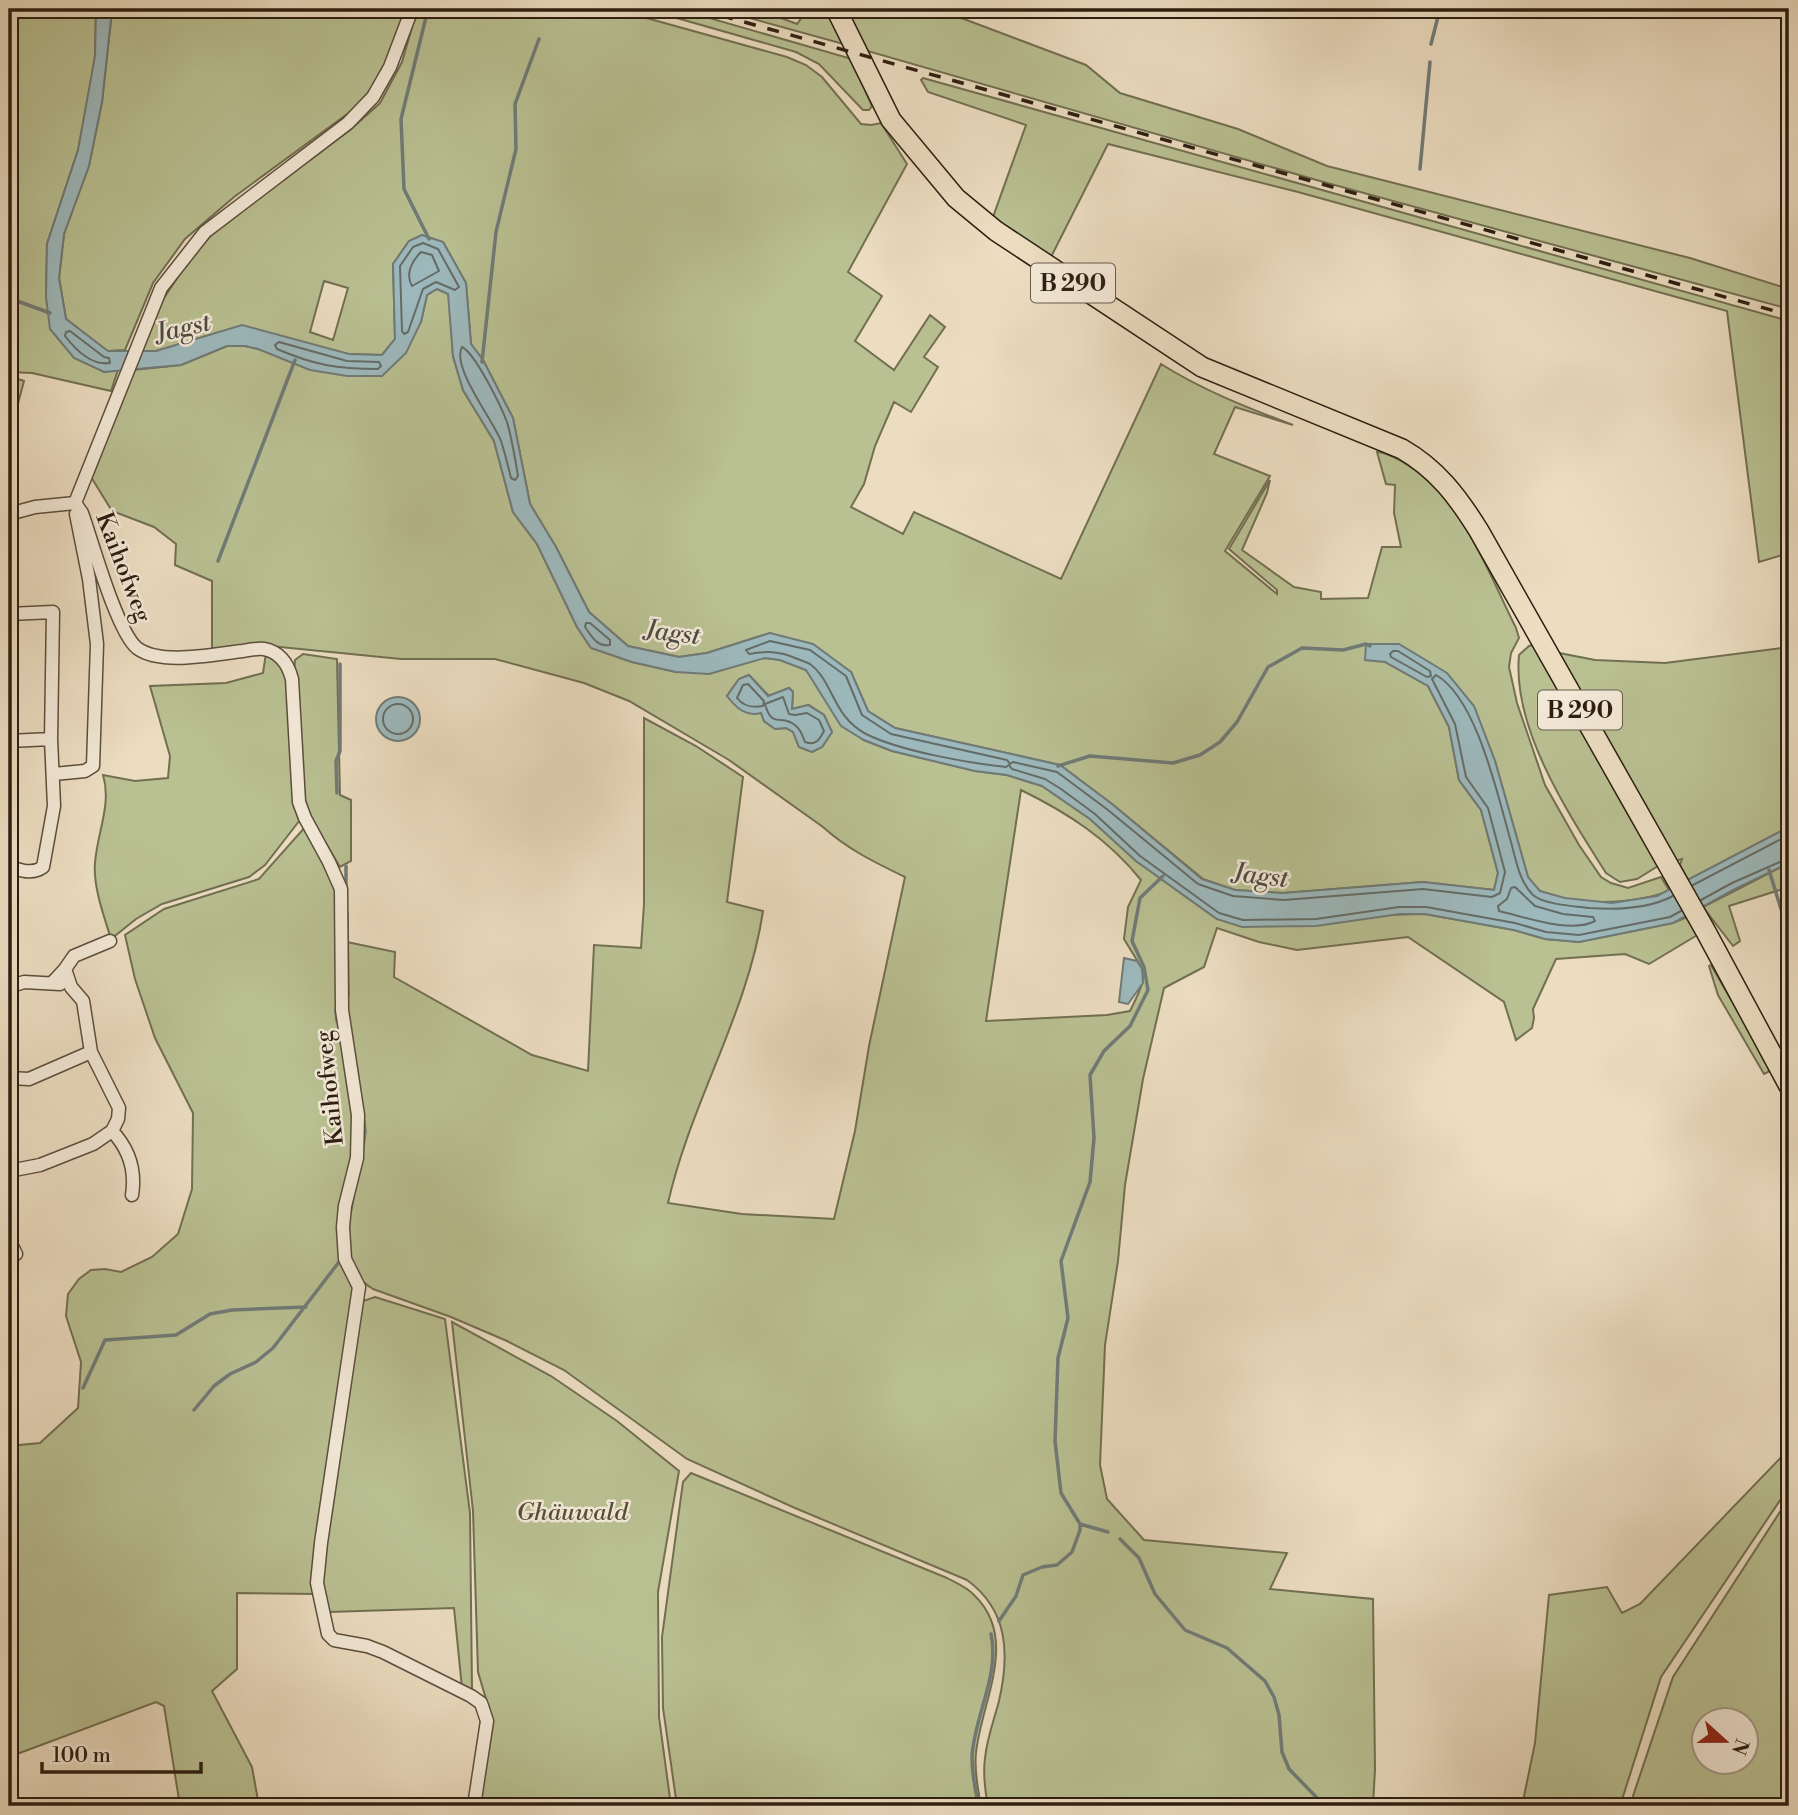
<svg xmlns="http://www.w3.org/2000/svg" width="1798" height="1815" font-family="'Libre Bodoni',serif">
	<rect width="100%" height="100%" fill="#ecddc1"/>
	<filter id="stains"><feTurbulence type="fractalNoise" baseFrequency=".00286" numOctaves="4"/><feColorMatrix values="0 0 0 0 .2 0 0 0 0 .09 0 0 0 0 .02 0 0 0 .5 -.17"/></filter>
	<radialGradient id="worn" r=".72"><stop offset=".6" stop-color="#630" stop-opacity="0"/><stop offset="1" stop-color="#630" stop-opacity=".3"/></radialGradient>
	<!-- green -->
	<path fill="#b9c092" stroke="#726f52" stroke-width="2" fill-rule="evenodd" d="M9,9h87l-1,47 -7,46 -10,48 -31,94 -1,53 58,75 14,-2 -7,21 -79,-18 -23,-1z
		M109,9h296l-16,48 -15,29 -20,23 -120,88 -49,42 -32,44 -28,67 -18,1 -41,-32 -7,-41 5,-44 25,-69 13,-63 9,-82z
		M475,9h139l173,48 19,8 16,12 39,47 10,1 10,-2 26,41 -59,108 34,24 -27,45 39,29 36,-55 15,12 -21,30 14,10 -27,45 -17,-10 -19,44 -11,38 -13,23 52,27 11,-22 147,67 100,-215c41,26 87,44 132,61l-58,-18 -21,47 56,22 -45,75 52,43v-4l-48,-41 41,-69 -3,13 -25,57 52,37 27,5v7l47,-1 14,-51h19l-7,-34 1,-28 -9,-1 -9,-32c8,0 17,5 24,9 61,35 85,107 115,167l3,10 -8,15 -2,14 8,36 28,82 34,60 22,32 10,6 17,5 33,-11 8,13c-25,14 -106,18 -130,0 -4,-3 -8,-9 -11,-13l-33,-116 -21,-54 -89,-45 43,24 21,41 10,53 22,30 17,63 -4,17 -71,-8 -140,11 -48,-3 -32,-11 -91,-75 -52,-39 -165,-37 -27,-17 -17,-39 -81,-39 -63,20 -28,4 -51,-11 -39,-34 -33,-65 -26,-43 -17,-86 -30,-58 -12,-16 -5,-61 -23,-41 -21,-7 -13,6 -16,23 2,75 -13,16 -33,-1 -151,-14 -42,11h-16l24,-53 29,-44 22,-23 135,-101 30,-27 22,-41 12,-42 12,-10 38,3zM324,281l24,7 -15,52 -23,-8z
		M645,9h33l174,50 20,47 -3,4h-6l-44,-46 -23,-12z
		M717,9h40l40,15 11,-15h22l17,36z
		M844,9h79l41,10 122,46 34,28 118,36 89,37 363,92 99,31v20l-469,-128 -456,-131z
		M923,78l866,243v232l-30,9 -32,-251 -429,-119 -190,-48 -58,115 -57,-42 33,-92 -98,-33 -7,-12z
		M437,289l12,5 4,62 10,34 31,51 19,71 24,32 40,83 14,21 41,14 44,10 89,-14 15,2 26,10 57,70 29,11 83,20 32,4 35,11 48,33 46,42 81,58 208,-5 89,16 31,9 34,3 94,-19 14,-6 12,17 -50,30 -24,-10 -69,5 -23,50 1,9 -2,10 -16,12 -12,-38 -96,-65 -111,13 -38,-8 -42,-14 -13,39 -40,21 -21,91 -18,106 -7,76 -13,84 -5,120 7,34 37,41 143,13 -17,36 103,10 2,170 -2,37h-385c-3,-15 -5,-32 -3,-48 2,-20 9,-38 14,-57 11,-48 9,-91 -32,-121l-172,-72 -108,-49 -123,-89 -57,-29 -56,-24 -78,-28c-15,-9 -22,-21 -25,-39 -5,-38 13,-73 15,-111 3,-33 -12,-77 -16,-111 -3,-28 0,-58 0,-86l48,10 -1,25 138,78 56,16 6,-126 47,3 3,-44v-186l52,28 47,31 -16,125 36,9c-15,102 -73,193 -95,292l74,11 92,5 21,-88 14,-85 36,-169c-29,-14 -58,-28 -82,-50l-94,-67 -100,-59 -45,-18 -89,-24h-94l-131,-13 -58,3v-68l-37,-16 1,-21 -22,-17 -42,-16 -21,-34 42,-107 48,-5 46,-19h18l137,30 39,-54 6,-27zM749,675l20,21 20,-8 4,4 -1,17 17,-4 15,10 8,17 -10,15 -10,5 -13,-5 -6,-15 -7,-4 -11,1 -11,-8 -3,-8 -34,-17 12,-17zM1021,790c47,23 87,49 120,90l-13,27 -4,32c22,37 26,31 6,72l-23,4 -121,6z
		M18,379l6,2 -12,45h-3v-46z
		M1536,644l84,156 38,66 -21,13 -17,3 -14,-9c-38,-60 -94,-145 -87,-218l10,-9z
		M1789,647v180l-101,53 -8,-15 2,-6 -7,2 -121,-209 41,8 70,3z
		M266,653l19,13 18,150 -38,49 -16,12 -87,27 -26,15 -25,20c-7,-23 -18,-52 -16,-76 2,-30 17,-59 8,-88l32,6 33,-3 2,-22 -20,-70 76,-3 37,-10z
		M303,654l34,5 3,136 11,5v61l-11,6 -34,-57 -12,-137 1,-13z
		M306,826l33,67 17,228 -1,31 -13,57 6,65 6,20 -38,300 -79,-1v76l-25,22 40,76 7,39h-79l-16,-100 -8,-4 -147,55v-311l31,-3 38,-35 3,-46 -15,-46 2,-22 11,-15 12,-9 14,-1 16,3 31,-15 26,-23 14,-45 1,-76 -38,-75 -20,-59 -10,-44 39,-26 95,-30z
		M1789,863v24l-60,19 11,35 -7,5 -30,-39z
		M1711,965l59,102 -2,5 -4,2 -46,-79 -9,-29z
		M375,1297l70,22 25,194 2,178 -10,-3 -8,-80 -125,4 -8,-33 42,-278z
		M452,1322l99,54 66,45 62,50 -21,121 1,125 12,89h-195l13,-97 -11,-37 -5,-161z
		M1789,1449v38l-128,190 -41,129h-98l13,-63 14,-148 58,-8 15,26 18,-9z
		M691,1473l256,105c9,5 20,9 27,17 46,44 7,107 2,158 -2,17 2,37 5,53h-304l-14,-98 -1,-71 21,-155z
		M1789,1498v308h-25l-40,-8 -4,8h-84l-3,-10 40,-119zM1703,1720h42v42h-42z"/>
	<!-- water -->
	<path fill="#9db9bd" stroke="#707b78" stroke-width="2" d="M96,9h13l2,10 -9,83 -13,64 -25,68 -5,44 7,41 42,32h48l86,-26 107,29 33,1 13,-16 -2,-75 16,-23 13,-6 21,7 23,41 5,61 12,16 30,58 17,86 26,43 33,65 39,34 51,11 28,-4 63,-20 43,11 38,28 17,39 27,17 165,37 52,39 90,75 33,11 48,3 140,-11 71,8 4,-17 -17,-63 -22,-30 -10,-53 -21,-41 -43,-24 -20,-2 1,-16h33l48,29 27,33 21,55 33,116 12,14 25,7 47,5 45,-7 132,-69v36l-54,26 -62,34 -94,19 -34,-3 -31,-9 -89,-16h-25l-84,12 -74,1 -25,-8 -81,-58 -46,-42 -48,-33 -35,-11 -32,-4 -83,-20 -28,-11 -23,-14 -35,-56 -26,-10 -15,-2 -56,16 -33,-2 -44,-10 -41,-14 -14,-21 -40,-83 -24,-32 -19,-71 -31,-51 -10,-34 -5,-62 -11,-5 -10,6 -6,27 -15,31 -24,23h-35l-37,-6 -52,-21 -13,-3h-18l-46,19 -77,7 -30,-14 -24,-29 -4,-32 1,-53 31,-94 17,-94z
		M749,675l19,21 21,-8 4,4 -1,17 16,-4 16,10 8,17 -10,15 -10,5 -13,-5 -6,-15 -7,-4 -11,1 -11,-8 -3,-8c-15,4 -25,-5 -34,-17l12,-17z
		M376 719a22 22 0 1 1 44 0a22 22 0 1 1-44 0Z
		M1124,958l13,3 5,8 1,14 -15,21 -9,-2z"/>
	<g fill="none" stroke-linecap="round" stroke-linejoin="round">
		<!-- shore -->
		<path stroke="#646c67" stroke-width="2" d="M423,243l15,6 21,38 -4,3 -19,-8 -13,7 -15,43 -4,2 -2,-3 -2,-65 13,-19z
			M421,252l11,3 7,16 -27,15c-7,-12 0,-25 9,-34z
			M70,331l34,26 5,1 1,5c-18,3 -35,-14 -45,-27l1,-4z
			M279,342l68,19 32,1 2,4 -3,3c-41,0 -64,-4 -101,-20l-2,-4z
			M462,347c13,6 39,59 45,75 5,17 8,36 11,54l-3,4 -4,-2c-3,-12 -6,-25 -10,-37 -8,-21 -50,-74 -39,-94z
			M586,623h4l20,17v5c-13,2 -18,-8 -25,-18z
			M1393,651h5l32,20 1,5 -4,1 -36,-20 -1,-3z
			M748,684l16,17 -1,5c-10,2 -19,1 -26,-8l6,-13z
			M783,697l6,17 6,1 12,-2 12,7 5,11c-5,9 -8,15 -19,11 -2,-5 -4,-12 -9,-16 -14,-13 -24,4 -31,-22z
			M383 719a15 15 0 1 1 30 0a15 15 0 1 1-30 0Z
			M1693,885l96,-50
			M1515,887l20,19 28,8 30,3 2,4c-24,13 -70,-4 -96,-10l-1,-5 9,-7 4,-11z
			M1673,896c-25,13 -56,14 -83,12 -15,-2 -45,-3 -57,-13 -14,-14 -17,-35 -22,-53 -13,-45 -34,-144 -75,-167l-4,4 23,45 11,53 22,31 17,64 -5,21 -8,4 -69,-8 -139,11 -51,-4 -35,-12 -90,-74 -51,-38 -44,-10 -3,2 -3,-4 -116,-26 -29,-19 -16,-39 -36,-26 -40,-9 -24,9 3,4c17,-3 30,-3 46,4 5,2 11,4 15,6 24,18 22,52 56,70 34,17 102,29 140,33l3,-2 3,4 33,10 16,10 34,25 45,42 79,57 24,7 73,-1 83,-12h27l89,16 31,9 33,3 91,-18 11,-6
			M1701,900l31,-17 57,-25"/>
		<!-- stream -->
		<path stroke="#707b78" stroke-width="3.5" d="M428,9l-27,110 3,70 25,50
			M1431,44l9,-35
			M1420,169l10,-107
			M9,298l41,15
			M482,362l14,-130 20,-83 -1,-45 24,-65
			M218,561l77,-201
			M1058,766l32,-10 83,7 27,-8 20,-13 17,-20 31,-55 34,-19 41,2 23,-6 4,2
			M337,793l-1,-32 4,-10v-87
			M346,866v22
			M1769,870l20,65
			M347,913l1,83
			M336,1011l1,10
			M359,1173l6,-41 -1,-10
			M350,1214l3,-16
			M83,1388l22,-48 71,-5 34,-21 22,-4 74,-3
			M194,1410l20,-24 16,-12 26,-12 17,-14 66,-86
			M1080,1524l28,8
			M1120,1539l19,19 16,36 30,36 42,18 38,33 9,16 5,18 3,37 7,17 36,37
			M999,1621l17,-25 7,-21 19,-8 15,-2 15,-13 8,-22v-6l-19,-31 -6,-52 3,-83 10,-40 -7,-57 29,-79 4,-44 -4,-63 14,-24 26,-25 18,-36 -4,-23 -12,-26 8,-43 23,-22
			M979,1806c-4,-16 -7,-32 -7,-49 2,-41 28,-81 19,-123"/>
		<defs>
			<path id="street" d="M75,503l7,10c10,28 35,119 55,135 24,18 77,6 106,3 6,-1 15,-3 21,-2 16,3 24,15 28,30l7,123 6,16 24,44 12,27 1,121 16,105 -1,43 -12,48 -2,21 2,32 14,28 -38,256 -4,40 11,51 6,6 33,6 16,6 88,44 10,7 6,18 -13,85
				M9,514l26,-7 40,-4 86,-215 44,-56 143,-109 25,-26 17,-30 22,-58
				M9,614l44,-2 -2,127 3,67 -11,61c-11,8 -22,3 -34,0
				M9,741l42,-2
				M54,774l31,-3 8,-5 4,-122 -8,-65 -13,-65
				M65,969l9,-13 36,-15
				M9,987l15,-5 36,2
				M9,1078l20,1 62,-27
				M112,1131c17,18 24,39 20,64
				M9,1171l31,-6 53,-21 19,-13 6,-12 1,-11 -28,-56 -8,-51 -12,-14 -6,-18 -13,14
				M9,1233l2,11 5,10
				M9,1365l2,3"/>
			<path id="primary" d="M836,9l55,111 65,78 40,33 206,136 200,82c35,20 56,48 77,82l226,399 84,156"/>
		</defs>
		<!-- street casing -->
		<use href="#street" stroke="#5c4e3d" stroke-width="15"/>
		<!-- primary casing -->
		<use href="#primary" stroke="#2c1e11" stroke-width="22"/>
		<!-- street -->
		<use href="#street" stroke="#f3e9d7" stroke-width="12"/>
		<!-- primary -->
		<use href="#primary" stroke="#ecddc1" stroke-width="19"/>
		<!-- rail -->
		<path stroke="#2c1e11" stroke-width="3.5" stroke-dasharray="12 12" stroke-linecap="butt" d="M698,9l1091,306"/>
	</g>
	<g text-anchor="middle" stroke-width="5" stroke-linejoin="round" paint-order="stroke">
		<!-- shield labels -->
		<g fill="#f3e9d7" stroke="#685b4c" stroke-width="2">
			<rect x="1031" y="263.5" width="84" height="39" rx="5"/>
			<rect x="1538" y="690.5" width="84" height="39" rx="5"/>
		</g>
		<g font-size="23" font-weight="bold" fill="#2c1e11">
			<text x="1073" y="291">B 290</text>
			<text x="1580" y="718">B 290</text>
		</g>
		<!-- street labels -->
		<g font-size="24" fill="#2c1e11" stroke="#f3e9d7">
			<text transform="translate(124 567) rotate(69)" y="8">Kaihofweg</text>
			<text transform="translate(329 1088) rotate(-96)" y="8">Kaihofweg</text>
		</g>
		<!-- park labels -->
		<g font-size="24" font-style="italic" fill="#564f38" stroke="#f3e9d7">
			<text x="572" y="1520">Ghäuwald</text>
		</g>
		<!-- water labels -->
		<g font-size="26" font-style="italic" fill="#4e4c45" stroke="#f3e9d7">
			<text transform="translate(183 327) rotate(-13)" y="9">Jagst</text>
			<text transform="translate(673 632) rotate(7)" y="9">Jagst</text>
			<text transform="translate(1261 875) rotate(7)" y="9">Jagst</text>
		</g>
	</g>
	<!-- margin -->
	<rect width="1798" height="1815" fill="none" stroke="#ecddc1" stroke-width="35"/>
	<rect x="10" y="10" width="1777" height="1794" fill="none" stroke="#2c1e11" stroke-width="3.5"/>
	<rect x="18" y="18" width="1763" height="1780" fill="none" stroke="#2c1e11" stroke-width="2"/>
	<!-- north arrow -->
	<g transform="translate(1725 1741) rotate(111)"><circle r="33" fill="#f3e9d7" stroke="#a39888" stroke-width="2"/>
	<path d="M0-5L12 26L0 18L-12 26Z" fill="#8f2418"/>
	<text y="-10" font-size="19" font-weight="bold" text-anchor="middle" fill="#2c1e11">N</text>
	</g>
	<!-- scale -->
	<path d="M42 1762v10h159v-10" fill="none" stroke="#2c1e11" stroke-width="3.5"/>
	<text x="52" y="1762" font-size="21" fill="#2c1e11" stroke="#f3e9d7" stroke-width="5" paint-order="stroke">100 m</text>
	<rect width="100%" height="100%" filter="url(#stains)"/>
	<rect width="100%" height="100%" fill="url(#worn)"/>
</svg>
